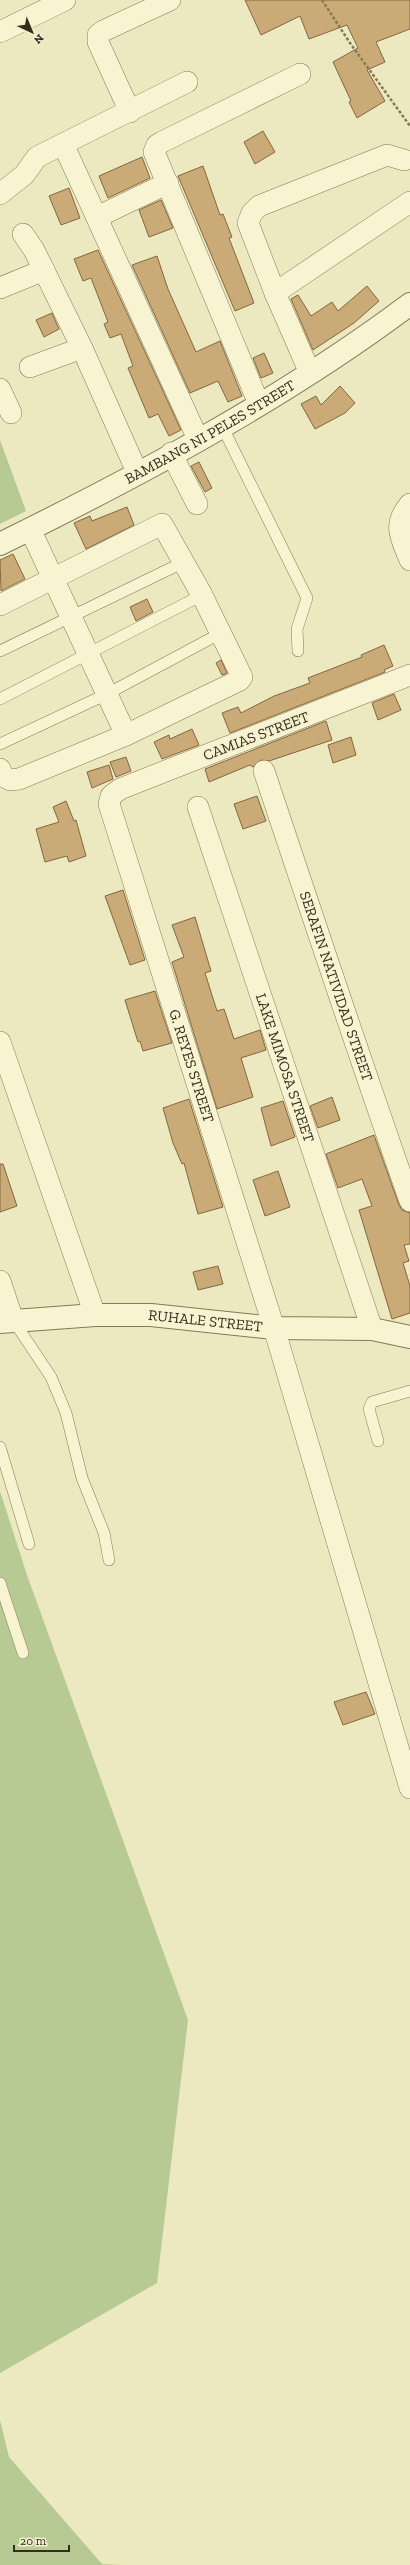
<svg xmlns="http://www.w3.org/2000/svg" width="410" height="2565" font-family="'Zilla Slab',serif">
	<rect width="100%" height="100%" fill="#ece8bf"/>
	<!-- green -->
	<path fill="#b8ca94" d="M0,440l26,71 -26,13z
		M0,1491l27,84 161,445 -31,263 -157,90z
		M0,2420l9,37 93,107 20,1h-122z"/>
	<!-- building -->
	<path fill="#caaa76" stroke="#83673f" d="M245,0h165v29l-34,13 9,20 -18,8 18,31 -28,17 -8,-16 2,-1 -18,-39 25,-14 -11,-23 -38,14 -9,-23 -39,19z
		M263,131l12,21 -20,12 -11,-22z
		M142,157l8,21 -42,20 -9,-22z
		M203,166l17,49 3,-1 9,23 -3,1 25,65 -19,8 -57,-135z
		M69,188l11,30 -19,7 -12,-29z
		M161,200l12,28 -24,9 -10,-27z
		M98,250l83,180 -12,6 -11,-22 -9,4 -21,-50 5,-2 -12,-32 -11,4 -6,-14 4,-2 -17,-44 -8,3 -9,-22z
		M157,256l11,33 28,63 24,-11 22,55 -14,6 -10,-21 -28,12 -58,-128z
		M367,286l12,15 -25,22 -41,27 -22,-51 7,-4 13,21 21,-14 6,9z
		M52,313l7,16 -15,8 -8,-17z
		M264,353l9,20 -12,5 -8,-20z
		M340,386l15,17 -10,10 -30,16 -14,-25 15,-8 5,9z
		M199,462l13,26 -7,4 -14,-26z
		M127,507l7,18 -48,24 -12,-26 16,-7 2,5z
		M13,554l12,25 -24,12 -1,-31z
		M147,599l6,13 -17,9 -6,-14z
		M384,645l9,21 -9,4 1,2 -155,61 -8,-20 16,-6 3,6 33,-17 36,-13 -2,-5 54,-21 -1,-2z
		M221,660l6,13 -5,2 -6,-12z
		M394,694l7,16 -23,10 -6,-17z
		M326,721l6,19 -63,21 -8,-1 -8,7 -3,-2 -41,17 -4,-13z
		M192,729l7,16 -37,14 -8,-17 15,-7 1,4z
		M351,737l5,18 -23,8 -5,-18z
		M126,757l5,14 -15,6 -6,-15z
		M109,765l4,14 -21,9 -5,-16z
		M257,796l9,25 -23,8 -9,-25z
		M66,801l8,20 2,-1 10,36 -17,6 -2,-6 -22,6 -9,-33 23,-7 -6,-15z
		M123,890l22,70 -15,5 -25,-69z
		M195,917l16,54 -6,2 12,38 7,-2 10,30 26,-9 6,20 -25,8 12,39 -36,12 -45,-147 12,-5 -12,-32z
		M155,991l17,52 -29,8 -3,-10 -2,1 -13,-42z
		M332,1097l8,23 -22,8 -8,-22z
		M189,1099l34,108 -25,7 -14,-51 -2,1 -9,-21 -10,-35z
		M283,1101l12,36 -24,9 -10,-38z
		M374,1135l25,70 3,5 8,3v31l-6,1 5,16 -6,2 7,23v27l-18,6 -33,-109 13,-4 -10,-27 -24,9 -12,-34z
		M0,1164h3l14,42 -17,6z
		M278,1171l12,36 -25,9 -12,-36z
		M218,1266l5,18 -25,6 -5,-18z
		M366,1692l9,22 -32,11 -9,-23z"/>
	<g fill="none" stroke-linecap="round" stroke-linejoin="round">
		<defs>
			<path id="service" d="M222,426l85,172 -10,31 1,22
				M0,651l184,-89
				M0,699l202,-104
				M0,744l107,-50 114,-61
				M13,1320l38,57 15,36 16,65 22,55 5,27
				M378,1441l-9,-32 3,-7 38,-11
				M0,1447l29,97
				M0,1583l23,70"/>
			<g id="minor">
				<path d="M0,32l65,-32"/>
				<path d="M130,112l-32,-70v-7l5,-4 67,-31"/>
				<path d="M64,146l134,293"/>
				<path d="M0,194l24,-19 13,-18 150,-75"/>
				<path d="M97,217l71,-34"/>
				<path d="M23,234l11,16 48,98 55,124"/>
				<path d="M0,288l44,-18"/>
				<path d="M275,293l135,-91"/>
				<path d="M30,367l52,-19"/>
				<path d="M310,373l-35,-80 -27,-70 4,-10 7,-7 128,-51 17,5"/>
				<path d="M0,389l11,24"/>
				<path d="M259,404l-105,-252 3,-7 5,-3 138,-68"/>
				<path d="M171,453l26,51"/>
				<path d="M410,504c-18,21 -9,34 0,56"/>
				<path d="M30,529l96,206"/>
				<path d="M0,605l162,-81 40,71 40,82 -2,3 -114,55 -107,44 -9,1 -7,-4 -3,-7"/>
				<path id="s1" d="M410,675l-290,114 -9,7 -2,8 165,524 136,460"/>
				<path id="s2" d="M264,771c48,144 96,288 146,430"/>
				<path id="s3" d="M198,807l174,522"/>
				<path d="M0,1042l95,273"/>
				<path d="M0,1281l13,39"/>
			</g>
			<g id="tertiary">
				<path id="s4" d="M0,544c140,-69 285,-146 410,-240"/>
				<path id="s5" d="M0,1322l95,-7h56l123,13 98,1 38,8"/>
			</g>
		</defs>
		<!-- service casing -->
		<use href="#service" stroke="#847958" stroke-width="12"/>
		<!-- minor casing -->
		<use href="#minor" stroke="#847958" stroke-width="22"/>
		<!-- tertiary casing -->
		<use href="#tertiary" stroke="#847958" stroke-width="24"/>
		<!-- path -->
		<path stroke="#847958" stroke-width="2.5" stroke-dasharray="3 2" stroke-linecap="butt" d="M322,0l28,43 60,83"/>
		<!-- service -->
		<use href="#service" stroke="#f8f4d2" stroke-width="11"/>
		<!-- minor -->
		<use href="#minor" stroke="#f8f4d2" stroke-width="21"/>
		<!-- tertiary -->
		<use href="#tertiary" stroke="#f8f4d2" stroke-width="22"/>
	</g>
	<g text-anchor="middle" stroke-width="4" stroke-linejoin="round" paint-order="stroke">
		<!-- street labels -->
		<g font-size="15" fill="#342d1c" stroke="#f4f1ce">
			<text dy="5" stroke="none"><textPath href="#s4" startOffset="238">BAMBANG NI PELES STREET</textPath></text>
			<text transform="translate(256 736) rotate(-21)" y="5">CAMIAS STREET</text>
			<text dy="5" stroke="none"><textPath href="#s2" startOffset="227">SERAFIN NATIVIDAD STREET</textPath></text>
			<text dy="5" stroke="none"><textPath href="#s1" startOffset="606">G. REYES STREET</textPath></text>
			<text dy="5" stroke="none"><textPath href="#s3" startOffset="275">LAKE MIMOSA STREET</textPath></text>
			<text dy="5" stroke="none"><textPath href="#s5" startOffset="206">RUHALE STREET</textPath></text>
		</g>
	</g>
	<!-- north arrow -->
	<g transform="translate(32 32) rotate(136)" stroke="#f4f1ce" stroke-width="3" paint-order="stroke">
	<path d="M0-3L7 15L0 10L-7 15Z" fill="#342d1c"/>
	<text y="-6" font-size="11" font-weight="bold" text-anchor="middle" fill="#342d1c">N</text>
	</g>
	<!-- scale -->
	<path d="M14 2545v6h55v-6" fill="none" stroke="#342d1c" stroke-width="2"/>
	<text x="20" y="2545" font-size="12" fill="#342d1c" stroke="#f4f1ce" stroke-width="3" paint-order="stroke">20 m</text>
</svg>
